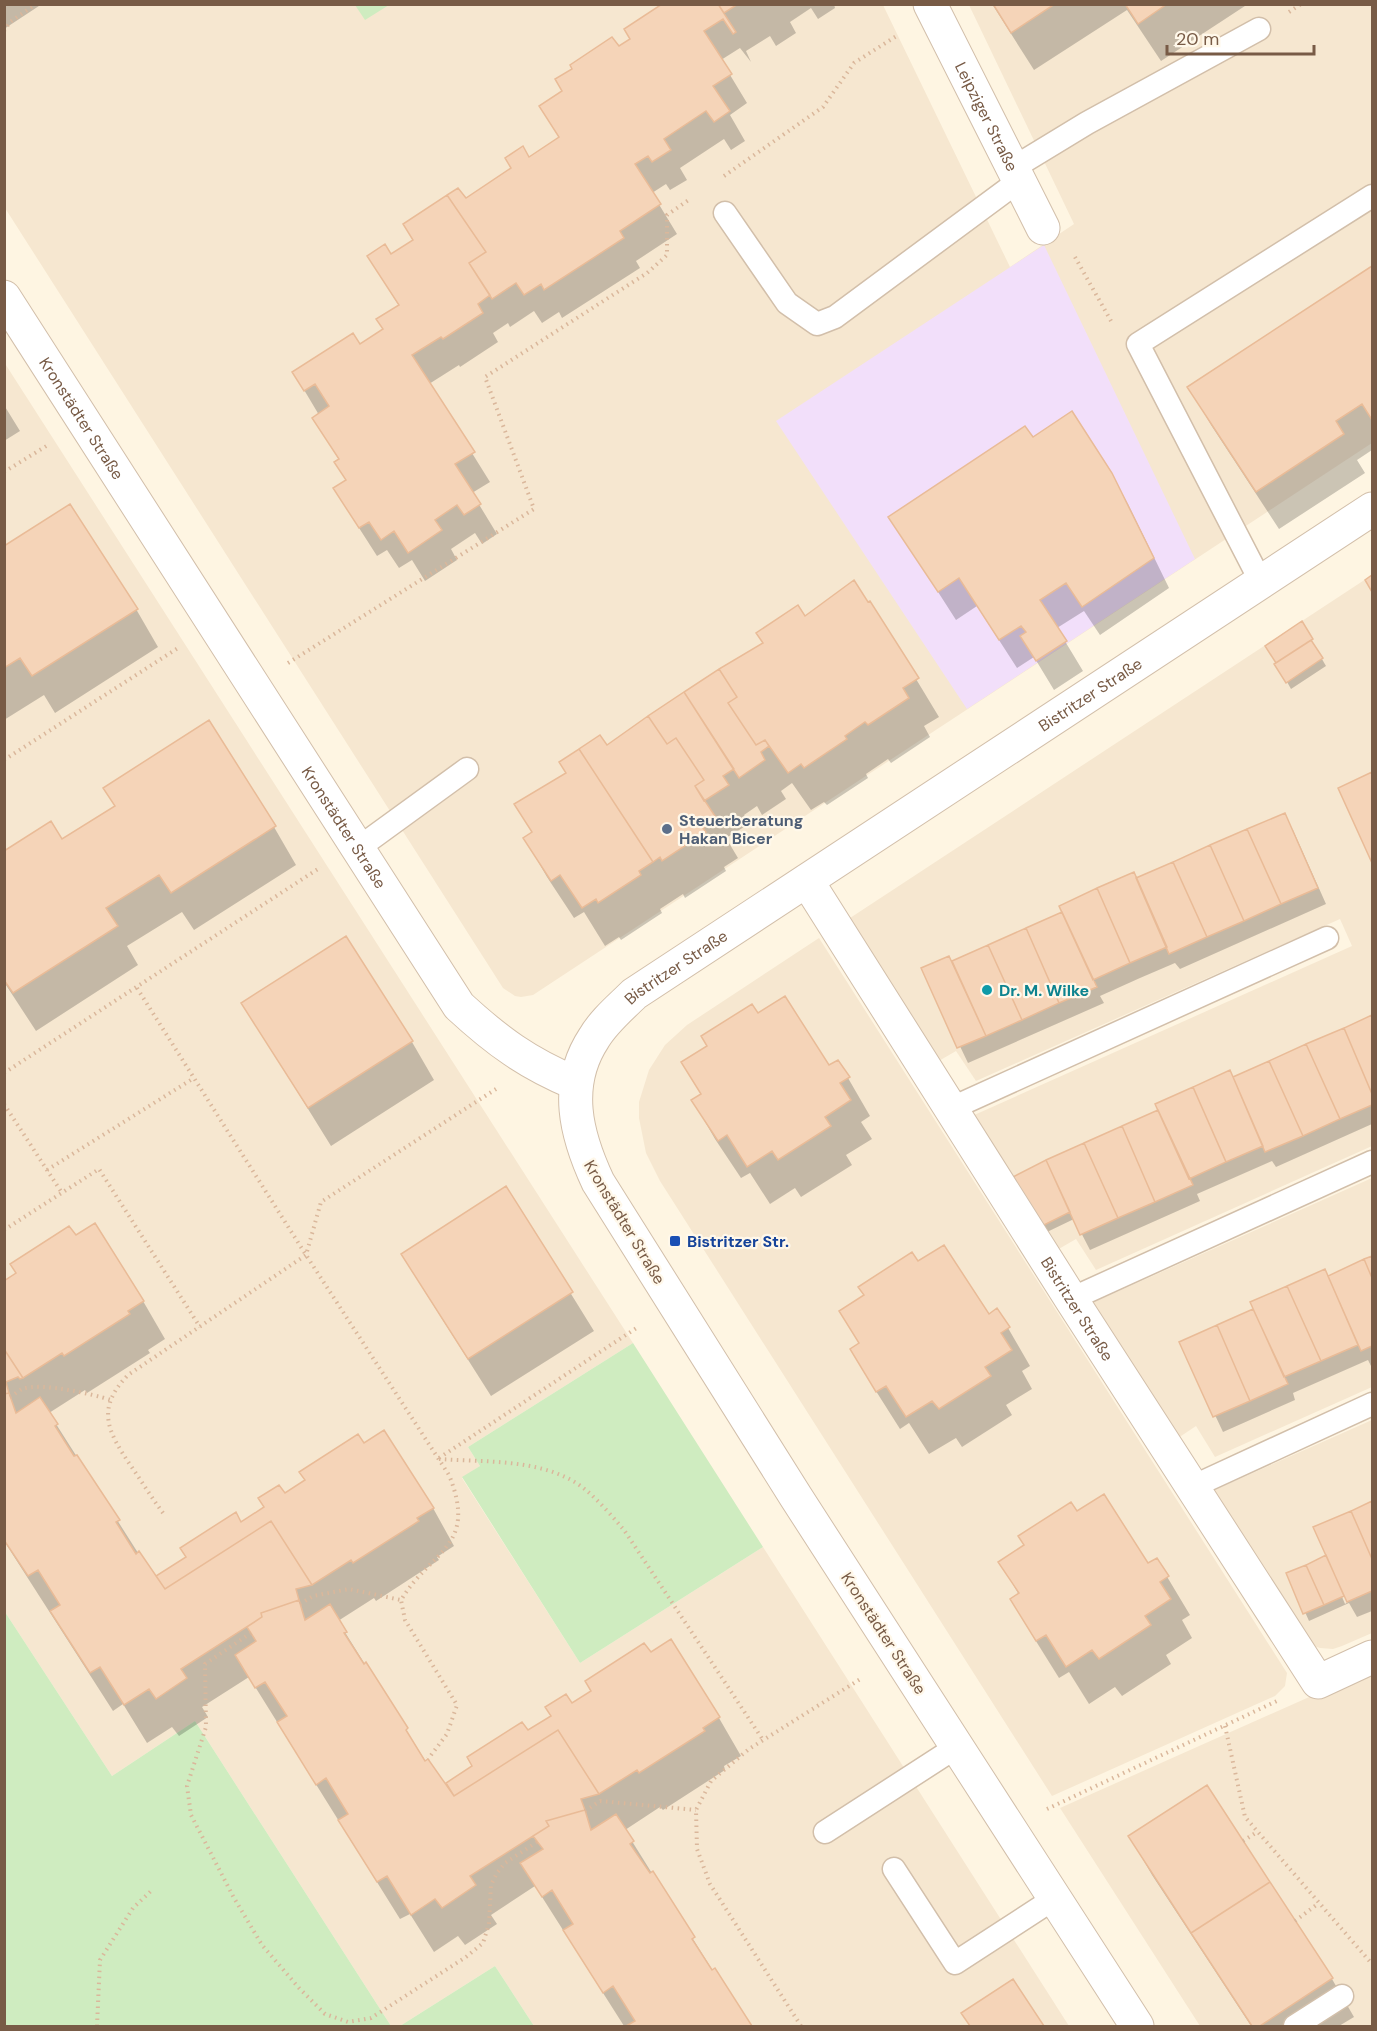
<svg xmlns="http://www.w3.org/2000/svg" width="1377" height="2031" font-family="'DM Sans',sans-serif">
	<rect width="100%" height="100%" fill="#fef5e2"/>
	<!-- residential -->
	<path fill="#f6e7d0" d="M5,5h878l127,262 64,-43 -105,-219h403v438l-839,552 -12,2 -6,-1 -12,-8 -498,-780z
		M4,362l629,981 -165,104 12,19 -18,12 118,185 183,-116 306,479h-535l-39,-60 -95,60h-9l-196,-305 -83,55 -107,-164z
		M1372,575v571l-276,124 -20,-31 -19,11 -85,-134 380,-170 -12,-27 -364,162 -20,-30 -19,11 -90,-142z
		M819,938l468,735 -2,13 -10,10 -223,100 -392,-615 -14,-28 -7,-35v-16l10,-32 16,-25 22,-20z
		M1372,1178v209l-157,70 -19,-31 -18,12 -86,-135z
		M1372,1420v213l-30,13 -9,3 -13,-1 -6,-2 -102,-155z
		M1372,1669v357h-172l-140,-218z"/>
	<!-- education -->
	<path fill="#f2dffa" d="M1044,245l151,314 -228,150 -191,-288z"/>
	<!-- green -->
	<path fill="#cfecc0" d="M355,5h34l-24,15z
		M633,1343l130,204 -183,116 -118,-186 18,-11 -12,-19z
		M5,1612l107,164 83,-55 196,305h-386z
		M495,1966l39,60h-134z"/>
	<!-- shadow -->
	<path fill="#0003" fill-rule="evenodd" d="M4,4h38l-38,25z
		M672,4h162l1,4 -17,11 -7,-11 -21,14 6,11 -20,13 -6,-10 -24,15 5,11 -11,-14 -19,12 26,43 -17,12 15,26 -14,9 -7,-11 -44,29 7,12 -17,10 -4,-6 -14,9 25,41 -41,27 4,7 -78,50 -3,-6 -17,11 -8,-12 -24,16 -2,-4 -15,10 5,9 -38,25 -1,-2 -30,19 61,98 -18,11 25,41 -15,10 -7,-11 -24,16 6,11 -32,21 -13,-21 -13,8 -12,-18 -10,6 -25,-39 -17,-29 12,-7 -8,-21 -25,-42 5,-3 -25,-42 66,-27 24,-16 15,-24 -30,-49 22,-1 23,-15 51,-41 95,-61 -19,-32 23,-15 67,-52z
		M992,4h256l-87,57 -34,-51 -93,60z
		M1372,268v182l-15,10 8,13 -86,56 -68,-104 -22,-38z
		M4,405l16,26 -16,10z
		M1032,439l79,35 17,30 41,84 -69,47 -16,-24 -27,17 26,43 -29,19 -20,-33 -17,11 -40,-62 -21,14 -66,-103z
		M4,547l132,62 22,38 -103,66 -11,-18 -40,25z
		M870,603l69,114 -15,9 6,11 -39,26 -3,-4 -22,15 2,4 -41,27 -3,-3 -13,8 -19,-27 -11,8 5,8 -24,16 -5,-9 -13,9 5,9 -23,14 12,20 -14,9 2,4 -41,27 -2,-4 -23,15 2,4 -41,27 -2,-3 -14,9 -21,-34 -10,6 -27,-41 -22,-38 8,-5 -17,-29 52,-31 236,-156z
		M1301,623l25,43 -35,23 -24,-43z
		M1372,774v86l-32,-71z
		M1284,815l9,15 33,74 -146,65 -5,-6 -35,15 -40,18 4,7 -136,60 -45,-94 28,-6z
		M274,827l22,38 -102,65 -12,-18 -55,34 11,19 -102,66 -32,-49v-129l58,-12z
		M346,938l66,104 22,38 -103,66 -88,-142z
		M757,1015l72,52 19,11 22,38 -9,6 11,17 -26,16 6,10 -51,32 -6,-9 -25,16 -20,-31 -9,5 -26,-39 -22,-38 9,-5 -19,-33z
		M1372,1016v108l-96,43 -4,-6 -75,33 3,7 -110,49 -16,-31 -27,13 -30,-46 216,-108z
		M506,1189l88,142 -103,65 -66,-104 -22,-38z
		M1372,1257v108l-1,1 -3,-6 -75,33 2,7 -72,32 -42,-89z
		M917,1263l71,53 20,12 22,38 -8,5 10,18 -26,16 6,10 -50,32 -6,-9 -27,16 -20,-31 -9,6 -26,-41 -14,-43z
		M4,1282l139,19 22,38 -17,11 2,3 -63,40 -2,-3 -36,23 105,165 209,-133 70,63 21,38 -17,11 2,3 -63,41 -2,-3 -36,23 88,141 18,24 206,-132 69,64 22,38 -17,10 1,4 -62,40 -3,-3 -35,23 88,141 1,-1 36,56h-126l-89,-140 -44,29 6,9 -32,21 -7,-9 -24,16 -24,-38 -10,5 -151,-242 -47,30 6,10 -29,19 -7,-9 -25,16 -24,-39 -10,7 -109,-170z
		M1372,1503v108l-15,6 -8,-14 -40,18 -21,-47 40,-18 -13,-28zM1328,1563h3l17,39 -3,2z
		M1077,1513l71,52 9,-5 33,55 -8,5 10,18 -26,17 5,9 -49,32 -7,-9 -26,17 -20,-32 -10,6 -25,-40 -22,-38 7,-5 -19,-33z
		M1130,1837l202,142 22,38 -15,9h-88l-99,-151z
		M1013,1981l29,45h-71l-8,-13z"/>
	<!-- building -->
	<path fill="#f5d4b8" stroke="#e9bb97" stroke-width="1.5" d="M662,4h56l18,28 -3,2 -10,-15 -19,12 28,43 -19,12 17,25 -16,11 -8,-11 -42,28 7,11 -19,12 -4,-6 -13,8 26,40 -41,27 4,7 -80,52 -3,-6 -17,11 -8,-12 -24,16 -23,-36 17,-11 -39,-57 11,-7 8,10 45,-30 -6,-10 18,-12 6,11 30,-20 -20,-31 23,-15 -7,-12 17,-10 -2,-4 42,-28 7,9 11,-7 -6,-10z
		M718,4h20l-14,9z
		M993,4h62l-44,29z
		M1125,4h42l-29,20z
		M447,195l39,57 -17,11 21,32 -12,9 5,9 -40,26 -2,-2 -29,18 63,97 -20,12 26,40 -17,11 -7,-10 -22,15 7,10 -34,23 -14,-22 -13,9 -12,-18 -10,6 -26,-40 13,-8 -12,-18 5,-3 -27,-41 17,-12 -14,-22 -11,7 -12,-19 61,-39 7,11 23,-15 -7,-10 23,-14 -32,-49 18,-12 6,10 22,-14 -10,-16z
		M1372,266v154l-10,-16 -26,17 8,13 -88,58 -69,-105z
		M1072,411l40,62 42,85 -72,49 -16,-24 -26,17 27,41 -31,20 -16,-25 6,-4 -5,-6 -22,14 -40,-62 -21,14 -50,-75 137,-91 8,11z
		M70,504l68,105 -106,67 -12,-18 -16,10v-122z
		M1372,575v17l-7,-12z
		M854,580l14,22 2,-1 49,77 -16,10 6,10 -41,27 -3,-3 -20,14 2,3 -43,29 -3,-4 -13,9 -23,-33 -9,5 -28,-42 9,-6 -18,-28 44,-26 -7,-10 42,-28 7,11z
		M1302,621l11,18 -37,24 -11,-17z
		M1311,640l12,18 -37,25 -12,-19z
		M719,669l18,28 -9,6 28,42 9,-5 4,6 -8,6 4,8 -26,18 -55,-86z
		M684,692l50,77 -11,7 6,9 -25,16 -9,-15 9,-6 -28,-42 -9,6 -19,-28z
		M648,716l19,28 9,-6 28,42 -9,6 22,33 -14,9 3,4 -44,29 -2,-4 -7,5 -74,-113 21,-14 7,10z
		M209,720l67,106 -105,67 -12,-18 -53,33 12,18 -105,67 -9,-13v-129l47,-30 11,18 53,-33 -12,-18z
		M579,749l74,113 -14,9 2,4 -43,28 -2,-4 -14,9 -22,-33 -9,6 -28,-43 9,-6 -18,-28 52,-31 -7,-11z
		M1372,772v91l-34,-75z
		M1285,813l33,75 -37,16 -34,-75z
		M1247,829l34,75 -37,17 -34,-76z
		M1210,845l34,76 -37,16 -34,-75z
		M1173,862l34,75 -38,17 -33,-76z
		M1134,872l33,75 -37,16 -33,-75z
		M1097,888l33,75 -37,17 -34,-74z
		M1062,912l35,75 -38,16 -33,-75z
		M1026,928l33,75 -37,17 -34,-75z
		M346,936l67,105 -105,67 -67,-105z
		M988,945l34,75 -36,16 -34,-75z
		M949,956l37,80 -29,12 -36,-80z
		M785,996l44,69 9,-5 12,17 -10,6 11,17 -26,17 6,9 -53,34 -6,-9 -25,16 -20,-32 -9,6 -27,-41 10,-6 -20,-32 26,-16 -6,-10 51,-32 6,9z
		M1372,1015v79l-28,-66z
		M1344,1028l28,66v11l-32,14 -34,-75z
		M1306,1044l34,75 -37,17 -34,-75z
		M1269,1061l34,75 -38,16 -32,-75z
		M1230,1070l33,76 -37,16 -33,-75z
		M1193,1087l33,75 -37,17 -34,-75z
		M1158,1110l35,75 -38,17 -33,-76z
		M1122,1126l33,76 -37,16 -34,-75z
		M1084,1143l34,75 -38,17 -34,-75z
		M1046,1160l24,52 -28,14 -31,-48z
		M506,1186l67,106 -105,67 -67,-105z
		M95,1223l49,78 -16,10 2,3 -66,42 -2,-3 -39,25 -19,-29v-68l12,-8 -6,-9 59,-38 7,9z
		M944,1245l45,69 8,-6 13,19 -9,6 11,17 -27,17 6,9 -52,33 -7,-8 -26,16 -20,-31 -10,6 -26,-43 9,-6 -20,-32 25,-16 -6,-8 54,-35 6,9z
		M1372,1256v22l-8,-19z
		M1364,1259l8,19v68l-11,5 -33,-75z
		M1325,1269l33,76 -37,16 -34,-75z
		M1287,1286l34,75 -37,16 -34,-75z
		M1253,1309l35,75 -38,17 -33,-76z
		M1217,1325l33,76 -37,16 -34,-75z
		M4,1349l19,29 -3,1 -2,-2 -12,5 3,11 -5,1z
		M9,1393l7,20 24,-16 18,27 -3,2 19,30 3,-1 43,65 -4,2 20,32 3,-3 26,38 106,-68 41,64 -16,4 3,11 -38,13 1,4 -81,52 6,9 -31,21 -7,-10 -25,16 -24,-38 -10,6 -40,-62 10,-6 -22,-35 -10,6 -24,-36v-146z
		M384,1430l50,78 -17,10 2,3 -66,42 -2,-3 -39,25 -41,-64 -106,68 -9,-13 30,-19 -6,-9 56,-36 5,10 23,-15 -6,-9 21,-13 6,8 20,-13 -6,-8 59,-38 6,9z
		M1104,1494l44,69 9,-5 12,18 -9,6 11,17 -26,17 6,9 -52,34 -7,-9 -26,17 -20,-32 -10,6 -26,-42 9,-6 -21,-31 26,-17 -6,-9 53,-34 6,9z
		M1372,1501v58l-21,-48z
		M1351,1511l21,48v32l-25,11 -34,-75z
		M1326,1555l18,41 -20,9 -18,-40z
		M1306,1565l18,40 -21,9 -17,-41z
		M299,1600l6,20 25,-16 17,28 -3,1 20,31 2,-2 42,66 -2,2 19,31 3,-2 26,37 104,-66 41,64 -18,5 4,11 -39,11 3,5 -79,50 6,9 -34,23 -7,-9 -24,16 -24,-39 -10,6 -39,-62 10,-6 -22,-36 -10,7 -39,-63 10,-6 -22,-34 -10,6 -20,-33 21,-14 -9,-14 15,-10 -1,-4z
		M671,1639l49,78 -17,11 2,3 -66,42 -2,-3 -38,24 -41,-64 -104,66 -8,-13 26,-17 -5,-9 55,-35 6,8 23,-14 -6,-9 21,-13 6,9 19,-12 -6,-10 59,-38 7,9z
		M1207,1785l63,97 -79,51 -63,-97z
		M585,1810l6,20 25,-16 18,27 -4,3 20,29 3,-2 42,66 -3,2 20,31 3,-2 37,58h-126l9,-5 -22,-35 -10,7 -40,-63 10,-6 -21,-34 -10,7 -22,-34 23,-14 -10,-13 16,-10 -3,-5z
		M1270,1882l63,96 -73,48h-8l-61,-93z
		M1013,1979l31,47h-74l-9,-13z"/>
	<g fill="none" stroke-linecap="round" stroke-linejoin="round">
		<defs>
			<path id="service" d="M1013,168l74,-45 172,-94
				M725,213l62,90 30,21 18,-7 185,-137
				M1261,582l-123,-238 234,-148
				M357,849l110,-80
				M950,1109l377,-171
				M1071,1299l301,-137
				M1192,1487l180,-83
				M825,1832l133,-86
				M894,1869l61,94 100,-65
				M1295,2026l47,-30"/>
			<g id="minor">
				<path id="s1" d="M930,4l113,224"/>
				<path id="s2" d="M4,297l455,709c38,35 68,57 116,77"/>
				<path id="s3" d="M807,881l264,418 247,383 54,-25"/>
				<path id="s4" d="M1137,2026l-341,-529 -198,-315c-22,-47 -35,-97 -4,-144 10,-17 26,-30 40,-44l738,-485"/>
			</g>
		</defs>
		<!-- service casing -->
		<use href="#service" stroke="#d2bfaa" stroke-width="25"/>
		<!-- minor casing -->
		<use href="#minor" stroke="#d2bfaa" stroke-width="35"/>
		<!-- path -->
		<path stroke="#dab79b" stroke-width="4" stroke-dasharray="1.5 4.5" stroke-linecap="butt" d="M1289,12l12,-8
			M4,31l6,-9 26,-18
			M724,176l99,-69 31,-44 44,-28
			M1075,257l36,64
			M4,472l44,-27
			M288,663l246,-154 -49,-132 162,-104 20,-18v-40l23,-16
			M4,760l174,-112
			M137,988l169,267 143,220c29,72 -17,74 -48,125l4,20 52,85 -10,29 -19,25
			M4,1073l317,-206
			M4,1104l58,89
			M47,1170l147,-92
			M4,1230l95,-61 101,158
			M10,1397c4,-2 8,-6 12,-8 19,-7 70,5 89,11
			M439,1458l199,-131
			M439,1459c44,3 95,0 134,22 19,11 36,32 51,49l139,210
			M163,1513c-11,-15 -21,-31 -32,-47 -23,-34 -36,-57 -3,-91l178,-120 15,-53 175,-113
			M300,1604l13,-8 36,-7 52,11
			M251,1633l-46,31 1,63 -19,59 4,29 43,83 28,47 37,43 26,26 23,8 23,-4 95,-61 17,-14 6,-19 2,-39 6,-12 8,-10 32,-21
			M1225,1726l20,91 127,147
			M1047,1809l232,-109
			M585,1811l15,-10 96,9
			M1243,1841l14,-9
			M1295,1921l24,-18
			M97,2026l3,-66 33,-52 18,-17
			M801,2026l-91,-142 -13,-35 -1,-39 15,-29 38,-32 113,-71"/>
		<!-- service -->
		<use href="#service" stroke="#fff" stroke-width="22"/>
		<!-- minor -->
		<use href="#minor" stroke="#fff" stroke-width="33"/>
	</g>
	<!-- markers -->
	<circle fill="#5c6f8a" stroke="#fff8ea" stroke-width="2" cx="667" cy="829" r="6"/>
	<circle fill="#0f9aa8" stroke="#fff8ea" stroke-width="2" cx="987" cy="990" r="6"/>
	<rect fill="#1a4fb4" stroke="#fff8ea" stroke-width="2" x="669" y="1235" width="12" height="12" rx="3"/>
	<g text-anchor="middle" stroke-width="4.5" stroke-linejoin="round" paint-order="stroke">
		<!-- street labels -->
		<g font-size="16" fill="#785b46" stroke="#fff8ea">
			<text dy="6" stroke="none"><textPath href="#s1" startOffset="126">Leipziger Straße</textPath></text>
			<text dy="6" stroke="none"><textPath href="#s2" startOffset="144">Kronstädter Straße</textPath></text>
			<text dy="6" stroke="none"><textPath href="#s4" startOffset="1758">Bistritzer Straße</textPath></text>
			<text dy="6" stroke="none"><textPath href="#s2" startOffset="630">Kronstädter Straße</textPath></text>
			<text dy="6" stroke="none"><textPath href="#s4" startOffset="1262">Bistritzer Straße</textPath></text>
			<text transform="translate(625 1222) rotate(59)" y="6">Kronstädter Straße</text>
			<text dy="6" stroke="none"><textPath href="#s3" startOffset="506">Bistritzer Straße</textPath></text>
			<text transform="translate(884 1633) rotate(57)" y="6">Kronstädter Straße</text>
		</g>
		<!-- service labels -->
		<g font-size="16" font-weight="bold" fill="#4e5e75" stroke="#fff8ea" text-anchor="start">
			<text x="679" y="826">Steuerberatung<tspan x="679" dy="18">Hakan Bicer</tspan></text>
		</g>
		<!-- culture labels -->
		<g font-size="16" font-weight="bold" fill="#0d838f" stroke="#fff8ea" text-anchor="start">
			<text x="999" y="996">Dr. M. Wilke</text>
		</g>
		<!-- transit labels -->
		<g font-size="16" font-weight="bold" fill="#164399" stroke="#fff8ea" text-anchor="start">
			<text x="687" y="1247">Bistritzer Str.</text>
		</g>
	</g>
	<!-- border -->
	<rect width="1377" height="2031" fill="none" stroke="#785b46" stroke-width="12"/>
	<!-- scale -->
	<path d="M1167 45v9h147v-9" fill="none" stroke="#785b46" stroke-width="3"/>
	<text x="1176" y="45" font-size="18" fill="#785b46" stroke="#fff8ea" stroke-width="4.5" paint-order="stroke">20 m</text>
</svg>
